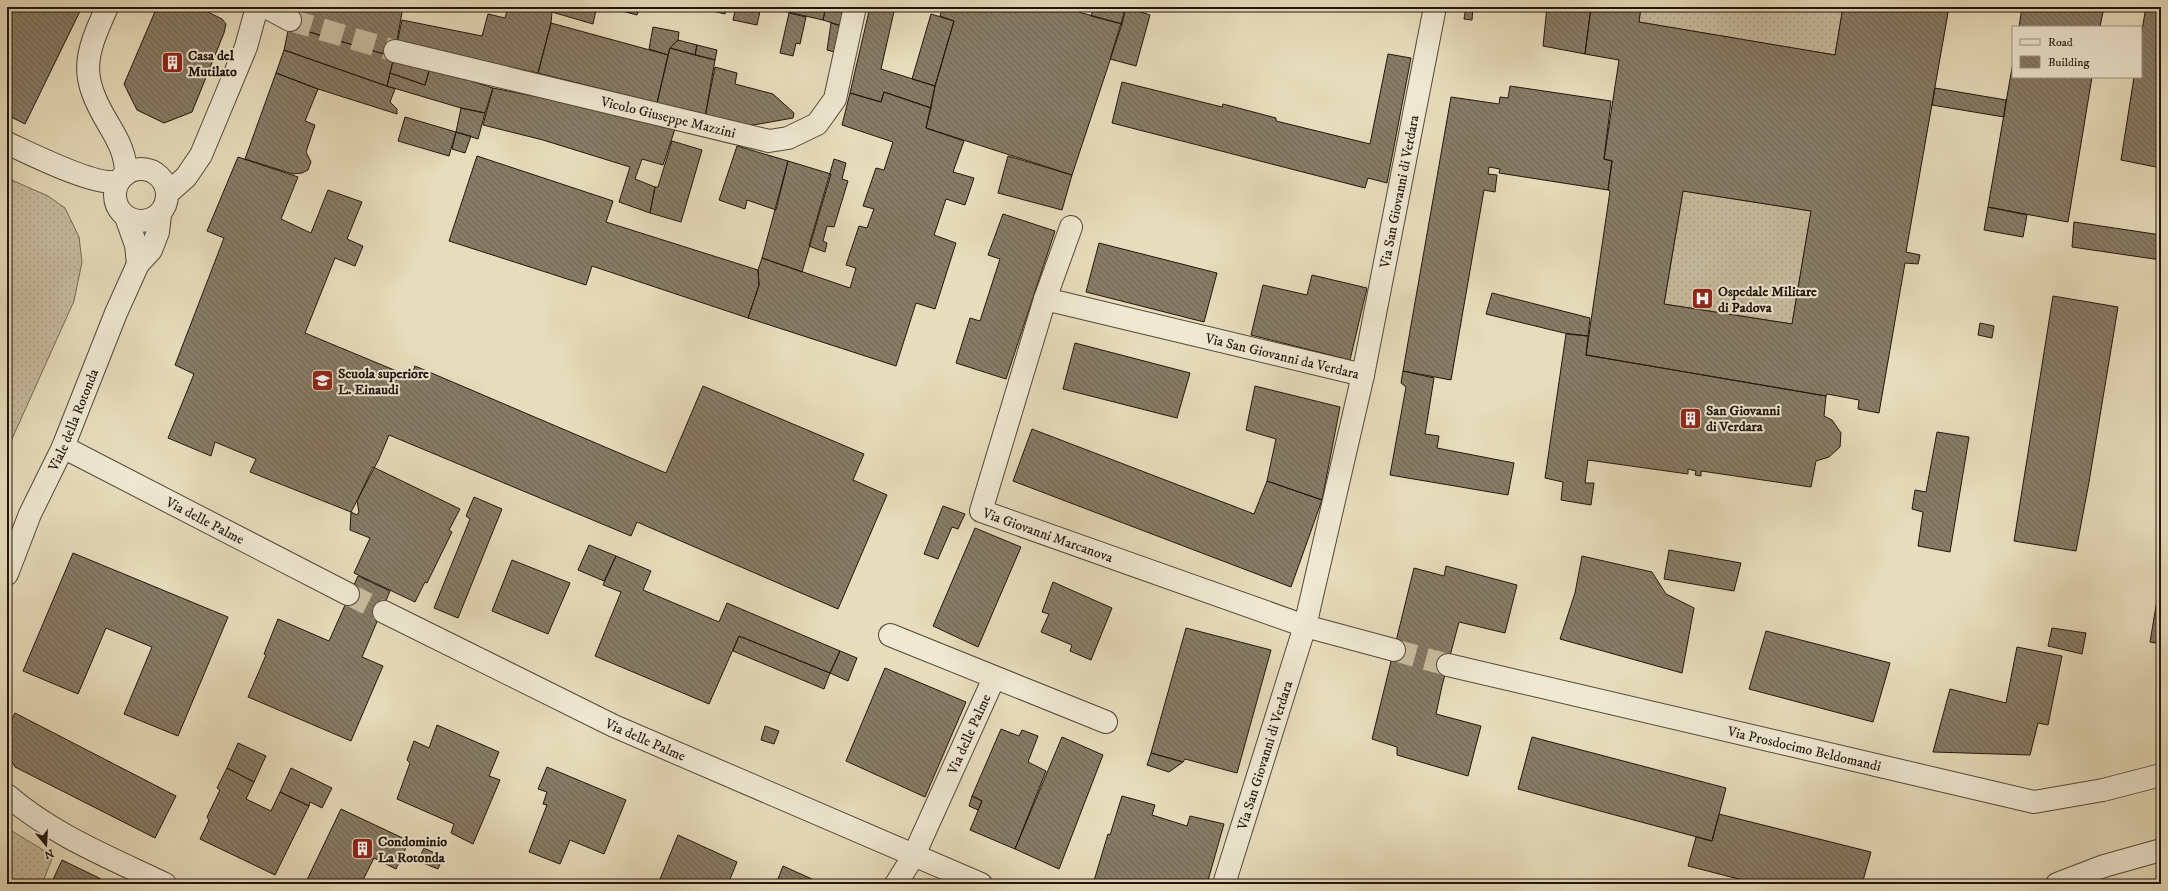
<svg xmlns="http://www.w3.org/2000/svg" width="2168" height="891" font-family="'IM FELL DW Pica',serif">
	<defs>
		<pattern id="grass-dots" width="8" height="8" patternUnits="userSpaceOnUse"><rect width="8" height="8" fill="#c6ba9d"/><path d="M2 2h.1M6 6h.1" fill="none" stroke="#aa9f86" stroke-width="1.8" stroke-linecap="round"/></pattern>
		<pattern id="building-back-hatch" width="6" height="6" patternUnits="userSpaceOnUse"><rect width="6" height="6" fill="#887c67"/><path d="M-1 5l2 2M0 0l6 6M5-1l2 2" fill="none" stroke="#6f6453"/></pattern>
	</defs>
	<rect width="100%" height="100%" fill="#e7dcbb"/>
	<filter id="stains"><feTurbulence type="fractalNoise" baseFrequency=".005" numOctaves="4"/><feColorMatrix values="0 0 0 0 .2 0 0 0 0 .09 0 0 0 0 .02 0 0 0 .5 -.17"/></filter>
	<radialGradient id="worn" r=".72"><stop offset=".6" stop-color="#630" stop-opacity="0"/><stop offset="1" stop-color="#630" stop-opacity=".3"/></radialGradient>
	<!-- grass -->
	<path fill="url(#grass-dots)" stroke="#746854" d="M1641,7h202l-8,48 -196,-33z
		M7,178l41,18 17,12 14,29 3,25 -8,39 -67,149z
		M1683,191l128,20 -19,113 -128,-20z
		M7,828l46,28 -11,28h-35z"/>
	<!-- building -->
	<path fill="url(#building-back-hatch)" stroke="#22150c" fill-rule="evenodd" d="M7,7h75l-57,117 -18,-9z
		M157,7h41l24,12 4,5 -2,9 -32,79 -28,11 -27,-13 -13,-26z
		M292,7h111l-9,50 -105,-31z
		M508,7h21l23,5 -1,11 -13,50 -141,-29 5,-24 80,16 6,-22 17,4z
		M554,7h28l14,3 -3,14 -41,-12z
		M607,7h33l-3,8z
		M696,7h31l-2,7z
		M736,7h25l-4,18 -24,-5z
		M775,7h51l-3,13 -48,-11z
		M826,7h20l-4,19 -19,-6z
		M870,7h25l-14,62 54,17 -4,22 -47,-16 -3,10 -31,-9z
		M943,7h118l61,17 -50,151 -146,-47 9,-42 19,-65 -14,-5z
		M1094,7h32l-4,17 -31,-8z
		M1126,7l24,8 -14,51 -26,-7z
		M1466,7h7l-1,13 -8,-1z
		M1547,7h44l-6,47 -42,-8z
		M1591,7h50l-2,15 196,33 8,-48h106l-43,245 14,3 -2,9 -13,-1 -26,150 -21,-4 1,-9 -32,-6 -1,2 -240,-41 24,-164 -2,-1 4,-29 -8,-2 15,-99 -34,-6zM1683,191l128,20 -19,113 -128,-20z
		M2022,7h82l-4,20h-81z
		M2146,7h15v161l-40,-8 13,-83h7v-41z
		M789,13l17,4 -6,27 -4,-1 -3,13 -13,-3z
		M931,14l23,7 -19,65 -23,-7z
		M551,23l117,32 -11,48 -119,-30z
		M831,23l11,3 -4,27 -11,-3z
		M289,26l105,31 -7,29 -103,-36z
		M653,27l26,5 -1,8 -8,8 -2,7 -19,-6z
		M678,40l19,5 -2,10 -25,-7z
		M697,45l20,5 -2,10 -20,-5z
		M670,48l45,12 -10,57 -48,-14z
		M284,50l111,39 -5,13 7,7v5l-79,-25 -42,-16z
		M1388,54l23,4 -24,125 -19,-5 -3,10 -253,-65 10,-41 100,25 1,-3 53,14v3l94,23z
		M394,57l36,11 -5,17 -35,-12z
		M2013,62v15h79l-24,145 -80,-15z
		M715,67l22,6 -2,11 38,10 21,19 -1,5 -51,9 -37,-10z
		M430,68l63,20 -8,25 -24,-5 -74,-22 3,-13 35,12z
		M276,73l42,16 -13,32 10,4 -9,27 5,10 -3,8 -6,3 -9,1 -48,-15z
		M1510,86l101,15 -7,58 8,2 -4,29 -109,-17 1,-4 -11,-2 -1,7 9,1 -2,17 -11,-2 -33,190 -48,-9 48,-274 48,7 1,-7 8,1z
		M493,88l114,23 68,18 -12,36 -21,-6 -7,20 20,8 -5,26 -31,-11 11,-35 -87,-27 -60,-15z
		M1935,88l71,12 -2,17 -72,-12z
		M884,92l47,16 -5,20 38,13 -11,31 21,6 -9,27 -19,-6 -12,36 22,8 -21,66 -19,-6 -20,63 -148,-48 11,-33 -1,-15 4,-12 88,30 6,-20 -10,-3 13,-39 8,2 7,-19 -11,-3 13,-38 8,2 9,-28 -51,-17 8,-32 31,9z
		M461,108l24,5 -7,26 -22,-7z
		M405,117l51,15 -7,24 -51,-15z
		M456,132l15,4 -6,17 -13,-4z
		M672,141l30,9 -21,72 -31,-9 5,-26h3z
		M737,146l51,15 -12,49 -29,-10 -2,9 -26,-9z
		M477,156l136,45 -7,21 152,48 1,15 -11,33 -156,-52 -6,19 -137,-44z
		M1008,156l64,19 -10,35 -64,-17z
		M238,157l60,20 -17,42 30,14 17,-43 34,12 -15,37 16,7 -8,20 -20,-8 -30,75 106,44 4,-11 251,107 37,-87 161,68 -11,26 34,15 -49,114 -201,-87 -6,14 -242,-101 -10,24 -28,53 -101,-40 6,-13 -41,-17 -4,14 -43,-18 26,-64 -19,-9 49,-127 -17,-7z
		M834,159l12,4 -4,16 6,2 -14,46 -7,-1 -4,15 4,2 -2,9 -16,-6z
		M788,161l43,13 -29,98 -40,-14z
		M1988,207l39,8 -4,22 -39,-7z
		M1003,214l52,17 -49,148 -50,-16 14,-45 10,3 20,-62 -12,-4z
		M2074,222l87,13v25l-89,-13z
		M1099,243l118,30 -13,49 -118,-30z
		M1312,275l55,13 -17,72 -99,-25 12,-50 44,10z
		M1492,293l98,25 -2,18 -24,-3 -78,-19z
		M2053,296l65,11 -29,175 -13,69 -62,-10z
		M1980,323l14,3 -2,12 -14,-3z
		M1566,334l22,2 -2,19 240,41 -2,20 8,4 9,13 -1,14 -11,10 -13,4 -5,26 -110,-16v5l-6,-1 1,-4 -8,-2v5l-100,-14 -3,23h9l-3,22 -30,-5 2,-18 -18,-4z
		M1075,343l115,30 -13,45 -114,-29z
		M1403,371l31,7 -9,56 14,2 -2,12 77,15 -6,32 -118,-20 16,-88 -5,-4z
		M1255,386l85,21 -18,93 -55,-19 9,-42 -30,-9z
		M1032,429l222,85 13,-33 55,19 -31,87 -278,-106z
		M1937,432l32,5 -19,115 -32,-6 5,-34 -11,-3 3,-19 11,2z
		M373,467l87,42 -11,21 3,2 -25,51 -2,-1 -10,20 -61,-29 16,-35 -20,-8 1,-18 6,3 2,-3 -2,-11z
		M474,497l28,12 -44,109 -24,-10 36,-89 -4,-3z
		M943,506l22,8 -7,15 -6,-2 -14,32 -14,-5z
		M975,528l46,19 -43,100 -45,-21z
		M589,545l27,11 -12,25 -26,-11z
		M1669,550l72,13 -7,28 -70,-12z
		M73,553l155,64 -50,119 -54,-22 28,-67 -46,-19 -28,66 -55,-23z
		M616,556l35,15 -8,19 76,32 8,-19 113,48 -10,22 -91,-37 -30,68 -114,-48 26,-64 -18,-7z
		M1582,556l70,16 14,22 28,14 -12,65 -122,-34 15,-46z
		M512,560l58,23 -22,51 -56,-23z
		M1446,566l71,19 -12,48 -46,-11 -17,64 -6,28 45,12 -13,50 -71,-21v-8l-25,-8 42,-171 30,8z
		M358,576l32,15 -28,66 21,9 -32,75 -103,-44 18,-42 -2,-1 14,-35 51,22z
		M2161,576v68l-11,-2z
		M1053,582l59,26 -21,52 -21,-9 2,-6 -31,-13 8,-18 -7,-2z
		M1186,628l85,22 -34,123 -52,-14 -2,3 -32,-9z
		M2052,628l34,5 -4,21 -34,-8z
		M1766,631l124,32 -17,59 -124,-33z
		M739,636l91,37 -6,16 -91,-38z
		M2017,647l45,9 -14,69 -10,-2 -8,32 -97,-3 17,-63 56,14z
		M840,651l17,7 -9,23 -18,-8z
		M885,668l81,34 -41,95 -79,-36z
		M15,713l161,83 -21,42 -140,-71 -8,-14v-23z
		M437,725l62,27 -10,24 11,4 -27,64 -22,-11 3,-9 -57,-25 13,-36 -3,-3 7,-19 15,7z
		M765,726l14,5 -5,13 -13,-4z
		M1001,729l18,7 3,-6 16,6 -10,26 18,9 -31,78 -45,-19 12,-29 -10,-5z
		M1062,737l41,18 -44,114 -44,-20z
		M1532,737l194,51 -14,53 -194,-52z
		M238,743l28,13 -12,26 -27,-14z
		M1151,753l32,9 -14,10 -22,-7z
		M547,767l79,33 -22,54 -34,-14 -10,24 -31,-12 18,-47 -4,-1 4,-12 -9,-3z
		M227,768l27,14 -8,17 25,12 9,-19 29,14 -34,69 -75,-36 9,-19 -2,-3 13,-27 -3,-2z
		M291,768l41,20 -10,20 -12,-6 -1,4 -29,-14z
		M972,796l10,5 -4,9 -9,-4z
		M1122,796l33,9 -3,10 35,11 3,-10 34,8 -17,60h-114l15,-50 2,1z
		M341,809l68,32 -13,28 -22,-11 -13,26h-56z
		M1719,814l152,38 -9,32h-104l-70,-18 8,-29 16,4z
		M678,835l59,27 -9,22h-70z
		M424,848l19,9 -5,12 -20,-8z
		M62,860l35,17 13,7h-59z
		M783,866l40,18h-47z"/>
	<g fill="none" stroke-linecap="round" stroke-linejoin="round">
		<!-- minor-tunnel -->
		<path stroke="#c9bea1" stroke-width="22" stroke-dasharray="22 11" stroke-linecap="butt" d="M290,20l105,31
			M348,594l36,18
			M1394,650l54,15"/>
		<defs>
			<g id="minor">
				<path d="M107,7c-23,51 -28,68 2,118 9,15 17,30 17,49"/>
				<path d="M266,7l24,13"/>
				<path id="s1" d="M395,51l374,90 19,-3 29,-14 18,-25 20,-92"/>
				<path d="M7,143c22,10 91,45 111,38"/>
				<circle cx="141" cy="195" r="26"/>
				<path d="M168,193l18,-16 15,-22 45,-108 11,-40"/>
				<path d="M126,217l10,28 2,19"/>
				<path id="s2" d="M1071,227l-26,72 -64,212 324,115 89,24"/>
				<path id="s3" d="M1045,299l318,76"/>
				<path id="s4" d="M63,447l285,147"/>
				<path id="s5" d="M7,574l23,-60 33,-67 53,-134 22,-49 13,-14 7,-18 2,-17"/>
				<path id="s6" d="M384,612l230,114 367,158"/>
				<path d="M890,635l216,87"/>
				<path id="s7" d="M1448,665l586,137 69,-12 58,-15"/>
				<path d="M7,795c46,40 104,63 158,89"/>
				<path id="s8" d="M896,884l18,-29 80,-177"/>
				<path id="s9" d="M1224,884l81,-258 58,-251 72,-368"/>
				<path d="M2057,884l47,-18 57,-16"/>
			</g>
		</defs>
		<!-- minor casing -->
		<use href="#minor" stroke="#534738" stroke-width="24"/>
		<!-- minor -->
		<use href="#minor" stroke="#efe8d3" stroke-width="22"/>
	</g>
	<!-- icons -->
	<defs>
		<symbol id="building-square" viewBox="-11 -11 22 22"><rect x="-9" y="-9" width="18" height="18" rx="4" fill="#8f2418" stroke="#efe8d3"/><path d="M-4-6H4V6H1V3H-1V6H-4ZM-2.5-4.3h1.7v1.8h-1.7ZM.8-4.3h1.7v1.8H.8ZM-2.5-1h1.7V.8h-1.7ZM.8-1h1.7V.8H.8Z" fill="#fff"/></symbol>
		<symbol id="hospital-square" viewBox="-11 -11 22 22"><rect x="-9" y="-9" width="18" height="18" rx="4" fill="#8f2418" stroke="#efe8d3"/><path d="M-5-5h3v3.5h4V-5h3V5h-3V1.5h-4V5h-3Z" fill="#fff"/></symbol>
		<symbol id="school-square" viewBox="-11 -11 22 22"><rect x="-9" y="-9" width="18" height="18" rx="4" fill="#8f2418" stroke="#efe8d3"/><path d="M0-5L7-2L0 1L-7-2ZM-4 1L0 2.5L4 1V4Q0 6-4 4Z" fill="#fff"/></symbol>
	</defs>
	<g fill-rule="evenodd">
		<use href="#building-square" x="160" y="50" width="25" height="25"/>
		<use href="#hospital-square" x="1690" y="286" width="25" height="25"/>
		<use href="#school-square" x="310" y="368" width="25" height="25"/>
		<use href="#building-square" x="1678" y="406" width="25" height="25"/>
		<use href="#building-square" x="350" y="836" width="25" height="25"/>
	</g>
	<g text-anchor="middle" stroke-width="4" stroke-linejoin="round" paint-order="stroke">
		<!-- poi labels -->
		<g font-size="14" font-weight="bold" fill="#22150c" stroke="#efe8d3" text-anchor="start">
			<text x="188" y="60">Casa del<tspan x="188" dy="16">Mutilato</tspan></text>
			<text x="1718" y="296">Ospedale Militare<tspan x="1718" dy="16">di Padova</tspan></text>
			<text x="338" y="378">Scuola superiore<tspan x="338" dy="16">L. Einaudi</tspan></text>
			<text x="1706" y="415">San Giovanni<tspan x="1706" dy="16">di Verdara</tspan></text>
			<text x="378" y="846">Condominio<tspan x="378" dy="16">La Rotonda</tspan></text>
		</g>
		<!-- street labels -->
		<g font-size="14" fill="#22150c" stroke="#efe8d3">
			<text dy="5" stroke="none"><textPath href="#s1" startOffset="281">Vicolo Giuseppe Mazzini</textPath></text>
			<text dy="5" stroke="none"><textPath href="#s9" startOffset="715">Via San Giovanni di Verdara</textPath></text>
			<text dy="5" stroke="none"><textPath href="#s3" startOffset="244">Via San Giovanni da Verdara</textPath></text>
			<text dy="5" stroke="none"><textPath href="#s5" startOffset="168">Viale della Rotonda</textPath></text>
			<text dy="5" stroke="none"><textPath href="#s4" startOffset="160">Via delle Palme</textPath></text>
			<text dy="5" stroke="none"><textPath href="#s2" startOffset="369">Via Giovanni Marcanova</textPath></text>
			<text dy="5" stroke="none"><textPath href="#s8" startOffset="167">Via delle Palme</textPath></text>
			<text dy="5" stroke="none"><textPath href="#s6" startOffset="291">Via delle Palme</textPath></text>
			<text dy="5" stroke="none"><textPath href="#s7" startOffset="366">Via Prosdocimo Beldomandi</textPath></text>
			<text dy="5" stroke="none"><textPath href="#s9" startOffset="135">Via San Giovanni di Verdara</textPath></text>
		</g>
	</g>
	<!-- margin -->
	<rect width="2168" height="891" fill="none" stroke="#e7dcbb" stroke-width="24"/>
	<rect x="8" y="8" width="2152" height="875" fill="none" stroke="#22150c" stroke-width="2"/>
	<rect x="12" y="12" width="2144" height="867" fill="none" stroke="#22150c"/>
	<!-- legend -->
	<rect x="2012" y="26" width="130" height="52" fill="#efe8d3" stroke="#9d9483"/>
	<rect x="2020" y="39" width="20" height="6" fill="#efe8d3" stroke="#9d9483"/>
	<text x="2048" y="46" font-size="12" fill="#22150c">Road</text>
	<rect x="2020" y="56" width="20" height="12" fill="url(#building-back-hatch)" stroke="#9d9483"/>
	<text x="2048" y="66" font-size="12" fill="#22150c">Building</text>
	<!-- north arrow -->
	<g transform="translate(46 845) rotate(162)" stroke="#efe8d3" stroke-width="3" paint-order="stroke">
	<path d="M0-3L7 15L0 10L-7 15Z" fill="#22150c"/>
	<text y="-6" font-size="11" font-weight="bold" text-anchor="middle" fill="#22150c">N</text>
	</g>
	<rect width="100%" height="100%" filter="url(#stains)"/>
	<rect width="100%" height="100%" fill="url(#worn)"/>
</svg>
